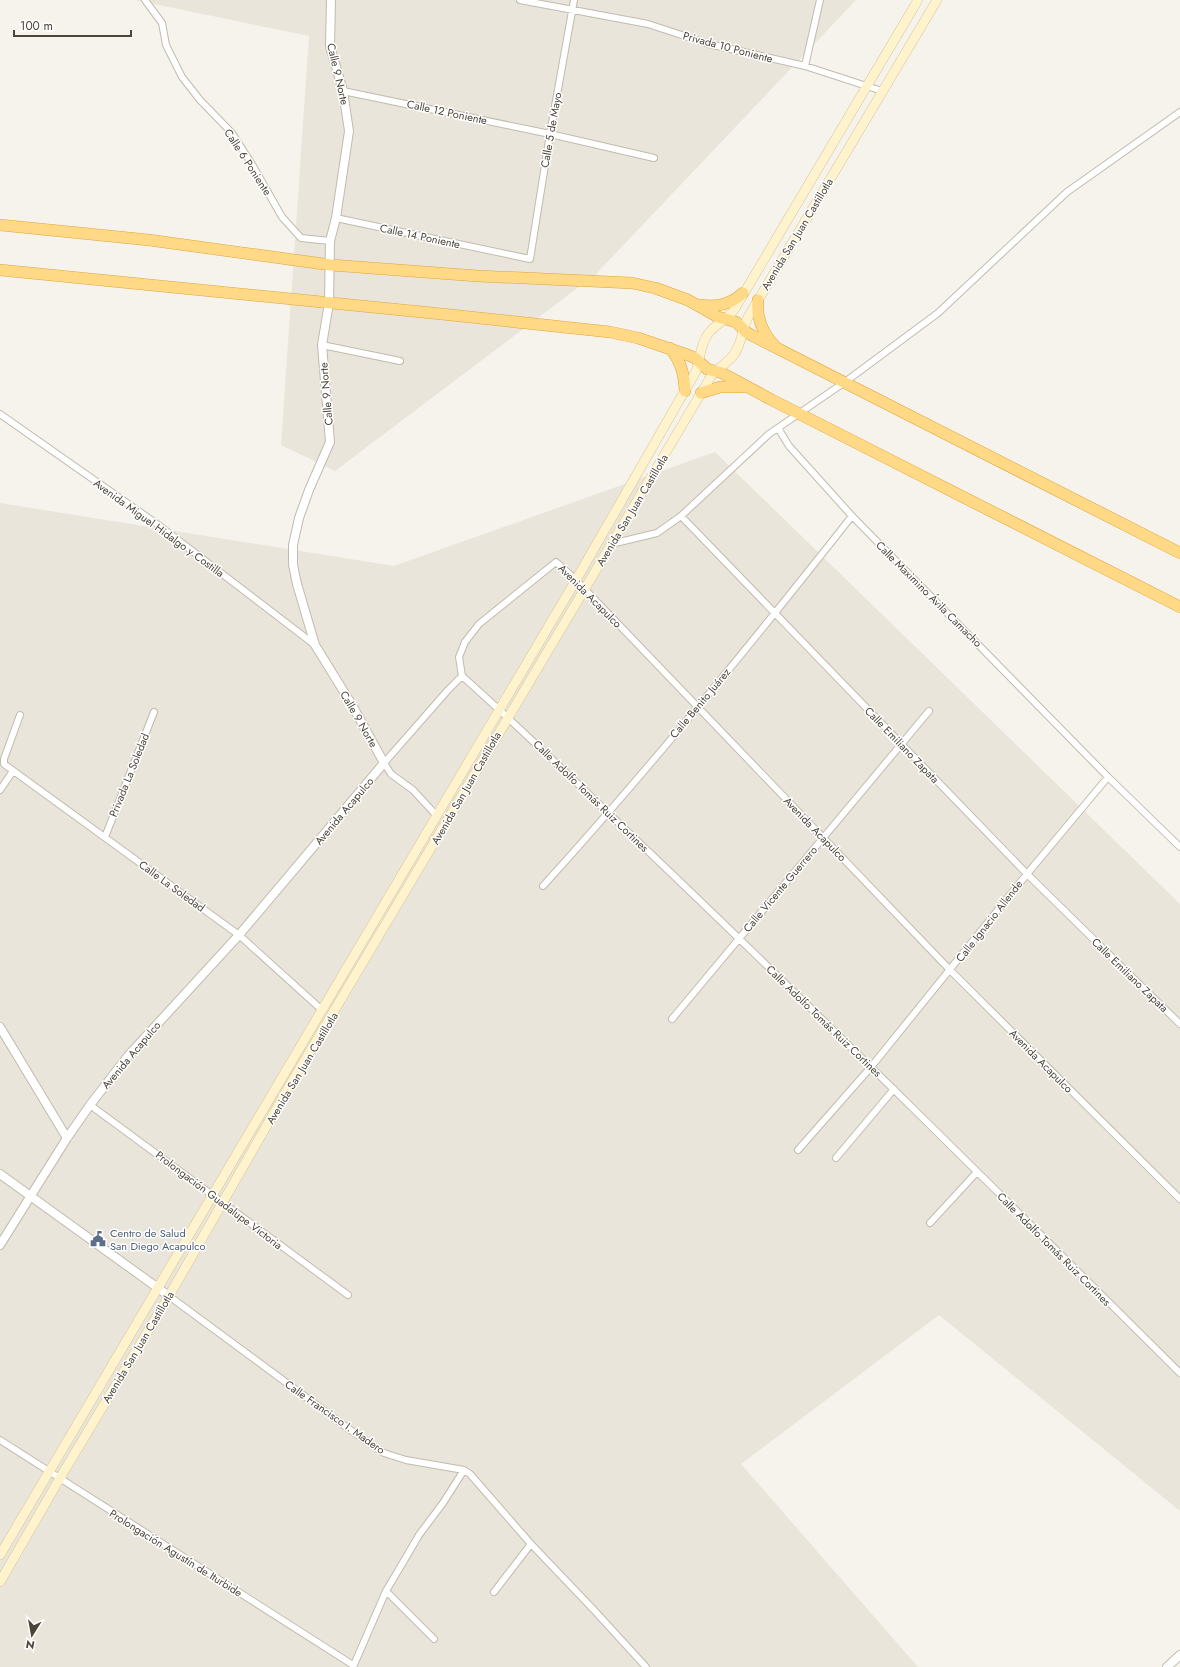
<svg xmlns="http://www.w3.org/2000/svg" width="1180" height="1667" font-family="Jost,sans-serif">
	<rect width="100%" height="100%" fill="#f6f3ec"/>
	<!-- residential -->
	<path fill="#eae5da" d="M134,0h722l-260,274 -261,197 -54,-26 28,-409z
		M715,452l465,452v607l-241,-196 -198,149 177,203h-918v-1164l394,63z"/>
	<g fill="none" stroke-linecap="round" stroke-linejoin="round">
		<defs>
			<path id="minor" d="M145,0l17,23 4,22 16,32 18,23 32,33 21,33 29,51 19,21 29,3
				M520,0l128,24 61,20 96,22 77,25
				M805,66l15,-66
				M343,91l207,43 104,24
				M336,218l194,41 20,-125 24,-134
				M322,345l78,16
				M0,414l157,110 158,121
				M778,428l11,18 63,70 256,261 72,70
				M681,516l346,358 153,150
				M611,544l46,-11 24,-17 88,-82 76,-52 93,-69 129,-121 113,-80
				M462,676l-3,-19 6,-15 14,-18 77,-62 20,18 374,390 230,229
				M462,676c64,57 125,117 187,176 179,171 355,346 531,521
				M20,715l-16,44v5l235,171 83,75
				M0,790l13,-19
				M437,816l-24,-26 -22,-16 -7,-11 64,-73 14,-14
				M105,837l49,-125
				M543,886c108,-119 210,-244 309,-370
				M672,1019l257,-308
				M90,1105l258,190
				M798,1150l73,-83 156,-193 81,-97
				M836,1158l58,-69
				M930,1223l47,-51
				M169,1296l184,136 31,21 22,7 58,10 6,4 61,70 62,65 53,58
				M0,1440l353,225
				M386,1591l48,48
				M494,1592l37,-48
				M353,1667l33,-76 19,-32 14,-24 24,-32 21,-33"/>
			<path id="tertiary" d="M0,1027l67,111
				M0,1174l169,122
				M0,1245l67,-107 23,-33 38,-49 111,-121 145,-172 -32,-58 -37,-60 -18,-61 -4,-19v-20l6,-27 10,-28 21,-48 -8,-97 7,-42 1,-62 6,-23 13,-87 -6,-40 -13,-45 1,-46
				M1167,1667l13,-12"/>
			<path id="secondary" d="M0,1555l576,-975 119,-207c6,-12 4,-27 13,-39 7,-10 19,-14 26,-24l184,-310
				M0,1582l60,-104 109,-182 121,-211 420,-707c6,-10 18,-14 25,-25 7,-11 7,-24 13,-36l189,-317"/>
			<path id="trunk" d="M0,225l149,15 182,25 147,11 154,7 23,5 33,12 30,17 18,5 10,10 7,4 427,217
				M0,270l432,43 178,19 28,6 50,17 7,3 12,11 15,4 50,27 408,207
				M758,300c-2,18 4,32 16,45
				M700,305c17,2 30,0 43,-12
				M670,348c11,14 14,25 15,43
				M701,393l19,-6h23"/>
		</defs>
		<!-- minor casing -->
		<use href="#minor" stroke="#c2bbae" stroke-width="8"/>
		<!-- tertiary casing -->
		<use href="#tertiary" stroke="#c2bbae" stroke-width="10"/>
		<!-- secondary casing -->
		<use href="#secondary" stroke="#d6c79b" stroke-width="10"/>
		<!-- trunk casing -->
		<use href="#trunk" stroke="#e0a43c" stroke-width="12"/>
		<!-- minor -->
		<use href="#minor" stroke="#fff" stroke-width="6"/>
		<!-- tertiary -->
		<use href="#tertiary" stroke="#fff" stroke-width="8"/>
		<!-- secondary -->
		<use href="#secondary" stroke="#fff3cd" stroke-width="9"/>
		<!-- trunk -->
		<use href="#trunk" stroke="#ffd985" stroke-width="11"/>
	</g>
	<!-- icons -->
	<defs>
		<symbol id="civic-bare" viewBox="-9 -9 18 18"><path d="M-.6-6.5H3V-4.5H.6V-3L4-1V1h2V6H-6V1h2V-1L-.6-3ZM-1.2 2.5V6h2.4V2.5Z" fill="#5c6f8a" stroke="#fff" stroke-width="2.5" paint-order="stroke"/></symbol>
	</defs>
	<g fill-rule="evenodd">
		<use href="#civic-bare" x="87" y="1228" width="22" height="22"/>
	</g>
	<g text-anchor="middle" stroke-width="3" stroke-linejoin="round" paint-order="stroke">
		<!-- street labels -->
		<g font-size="11" fill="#4b4439" stroke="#fff">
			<text transform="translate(728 47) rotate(15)" y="4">Privada 10 Poniente</text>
			<text transform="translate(338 74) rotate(77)" y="4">Calle 9 Norte</text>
			<text transform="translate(447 112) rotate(12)" y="4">Calle 12 Poniente</text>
			<text transform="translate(551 130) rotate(-80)" y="4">Calle 5 de Mayo</text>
			<text transform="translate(248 162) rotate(57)" y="4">Calle 6 Poniente</text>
			<text transform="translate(797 234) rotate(-59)" y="4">Avenida San Juan Castillotla</text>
			<text transform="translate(420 236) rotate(12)" y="4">Calle 14 Poniente</text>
			<text transform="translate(326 394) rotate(-95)" y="4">Calle 9 Norte</text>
			<text transform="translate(632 510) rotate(-59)" y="4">Avenida San Juan Castillotla</text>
			<text transform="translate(159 528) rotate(36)" y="4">Avenida Miguel Hidalgo y Costilla</text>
			<text transform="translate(929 594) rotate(45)" y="4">Calle Maximino Ávila Camacho</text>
			<text transform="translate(590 596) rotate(45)" y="4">Avenida Acapulco</text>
			<text transform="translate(700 703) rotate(-50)" y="4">Calle Benito Juárez</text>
			<text transform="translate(359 719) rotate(60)" y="4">Calle 9 Norte</text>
			<text transform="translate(902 745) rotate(46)" y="4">Calle Emiliano Zapata</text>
			<text transform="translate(129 775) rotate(-68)" y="4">Privada La Soledad</text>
			<text transform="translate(466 788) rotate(-60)" y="4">Avenida San Juan Castillotla</text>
			<text transform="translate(591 796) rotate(44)" y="4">Calle Adolfo Tomás Ruiz Cortines</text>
			<text transform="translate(344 811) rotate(-50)" y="4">Avenida Acapulco</text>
			<text transform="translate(815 829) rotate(46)" y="4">Avenida Acapulco</text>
			<text transform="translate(172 886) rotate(36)" y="4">Calle La Soledad</text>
			<text transform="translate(780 889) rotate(-50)" y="4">Calle Vicente Guerrero</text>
			<text transform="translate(989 921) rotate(-52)" y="4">Calle Ignacio Allende</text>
			<text transform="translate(1130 975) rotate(44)" y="4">Calle Emiliano Zapata</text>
			<text transform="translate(824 1021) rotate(44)" y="4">Calle Adolfo Tomás Ruiz Cortines</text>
			<text transform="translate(131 1055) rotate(-50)" y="4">Avenida Acapulco</text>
			<text transform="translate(1041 1061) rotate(45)" y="4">Avenida Acapulco</text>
			<text transform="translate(302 1068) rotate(-59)" y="4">Avenida San Juan Castillotla</text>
			<text transform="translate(219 1200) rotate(37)" y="4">Prolongación Guadalupe Victoria</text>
			<text transform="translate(1054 1249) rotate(45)" y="4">Calle Adolfo Tomás Ruiz Cortines</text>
			<text transform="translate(138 1347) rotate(-59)" y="4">Avenida San Juan Castillotla</text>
			<text transform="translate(335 1417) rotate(35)" y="4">Calle Francisco I. Madero</text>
			<text transform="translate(176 1553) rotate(32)" y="4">Prolongación Agustín de Iturbide</text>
		</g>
		<!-- service labels -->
		<g font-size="11" fill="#4e5e75" stroke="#fff" text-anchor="start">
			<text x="110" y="1237">Centro de Salud<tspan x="110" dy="13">San Diego Acapulco</tspan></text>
		</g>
	</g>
	<!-- north arrow -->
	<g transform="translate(32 1635) rotate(191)" stroke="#ffffff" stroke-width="3" paint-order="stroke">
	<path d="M0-3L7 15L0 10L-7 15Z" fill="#4b4439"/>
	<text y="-6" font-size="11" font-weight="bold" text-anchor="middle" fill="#4b4439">N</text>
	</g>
	<!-- scale -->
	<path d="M14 30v6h117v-6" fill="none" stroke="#4b4439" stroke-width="2"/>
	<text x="20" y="30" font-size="12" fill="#4b4439" stroke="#ffffff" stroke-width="3" paint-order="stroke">100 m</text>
</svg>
